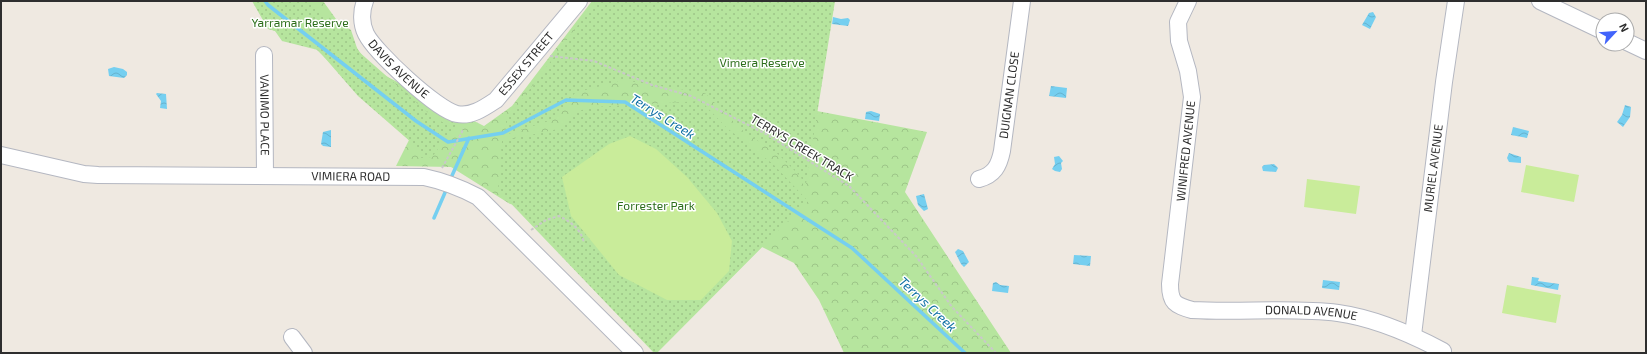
<svg xmlns="http://www.w3.org/2000/svg" width="1647" height="354" font-family="'Exo 2',sans-serif">
	<defs>
		<pattern id="forest-crowns" width="20" height="18" patternUnits="userSpaceOnUse"><rect width="20" height="18" fill="#b6e59e"/><path d="M2 6a3 3 0 1 1 6 0M12 15a3 3 0 1 1 6 0" fill="none" stroke="#9dc588"/></pattern>
		<pattern id="park-dots" width="8" height="8" patternUnits="userSpaceOnUse"><rect width="8" height="8" fill="#b6e59e"/><path d="M2 2h.1M6 6h.1" fill="none" stroke="#9dc588" stroke-width="1.8" stroke-linecap="round"/></pattern>
		<pattern id="water-waves" width="16" height="10" patternUnits="userSpaceOnUse"><rect width="16" height="10" fill="#75cff0"/><path d="M0 5q4-4 8 0t8 0" fill="none" stroke="#66b2ce"/></pattern>
	</defs>
	<rect width="100%" height="100%" fill="#efe9e1"/>
	<!-- forest -->
	<path fill="url(#forest-crowns)" d="M256,1h67l49,68 112,57 28,-20 80,-105h240l-15,110 110,21 -22,60 106,161h-167l-25,-53 -25,-37 -32,-16 -25,-17 -175,-18 -52,-8 -59,-37 -55,-1 13,-26 -93,-91 -50,-22z"/>
	<!-- park -->
	<path fill="url(#park-dots)" d="M252,1h58l9,11 32,18 7,21 75,66 13,7 10,1 -24,32 -12,1v-8l-62,-54 -40,-46 -36,-9 -7,-10 -7,-2z
		M596,1h239l-30,189 -4,-13 -22,-22 -37,-25 -37,-37 -83,-13 -47,13 -23,27 -44,14 -2,-13z
		M701,101l26,27 46,36 35,37 -151,152h-3l-156,-163 4,-49 56,-12 20,-18 16,-4z"/>
	<!-- pitch -->
	<path fill="#c9ec9a" d="M630,136l26,13 31,28 30,36 15,28 -3,30 -28,29h-34l-48,-25 -48,-59 -9,-39 47,-33z
		M1526,165l53,10 -5,27 -53,-10z
		M1307,179l53,7 -4,28 -52,-7z
		M1507,285l54,10 -5,28 -54,-10z"/>
	<!-- water -->
	<path fill="url(#water-waves)" d="M1373,12l3,5 -6,12 -8,-4 7,-12z
		M833,17l8,2 7,-1 2,2 -2,6 -16,-2z
		M114,67l9,2 4,3v3l-3,3 -15,-2 -1,-7z
		M1051,86l16,2 -1,10 -17,-2z
		M157,93l9,1 1,15 -7,-1 1,-7 -5,-7z
		M1625,105l6,2 -1,10 -7,10 -6,-5 5,-7z
		M871,111l9,3 -1,7 -14,-2 1,-7z
		M1513,127l16,4 -2,7 -16,-3z
		M331,130v17l-8,-1 -2,-2 2,-12z
		M1509,153l12,4v6l-12,-1 -2,-4z
		M1059,156l4,5 -2,2 1,6 -2,3 -5,-1 -3,-2 3,-5 -1,-7z
		M1274,164l4,4 -2,4 -13,-1 -1,-4 2,-2z
		M924,194l4,15 -4,2 -6,-6 -2,-9z
		M958,249l5,2 6,11 -5,5 -3,-3 -6,-12z
		M1074,255l17,1 -1,10 -17,-2z
		M1532,277l7,1 -1,3 21,3 -1,6 -27,-5z
		M1323,280l17,2 -1,8 -17,-2z
		M996,282l4,3 9,1 -1,7 -16,-2 1,-8z"/>
	<g fill="none" stroke-linecap="round" stroke-linejoin="round">
		<!-- stream -->
		<path stroke="#75cff0" stroke-width="3.5" d="M265,1l3,4 148,116 32,21 55,-9 63,-33 59,2 227,146 113,105
			M450,180l19,-42
			M434,218l13,-30"/>
		<defs>
			<g id="minor">
				<path id="s1" d="M365,1c-4,10 -4,23 1,33 9,18 71,76 91,80 14,3 27,-6 39,-14l83,-99"/>
				<path id="s2" d="M1188,1l-10,21 1,19 9,30 4,26 -22,187c0,19 5,21 22,26 48,3 98,-3 146,3 36,5 73,21 105,38"/>
				<path d="M1540,1l63,30"/>
				<path d="M1627,42l19,9"/>
				<path id="s3" d="M264,55l1,121"/>
				<path id="s4" d="M1,155l83,19 14,1 326,2c19,4 37,11 54,20l157,156"/>
				<path id="s5" d="M979,179c15,-4 20,-13 23,-28l20,-150"/>
				<path id="s6" d="M1413,335l31,-253 12,-81"/>
				<path d="M292,337l12,16"/>
			</g>
		</defs>
		<!-- minor casing -->
		<use href="#minor" stroke="#b4b7c1" stroke-width="18"/>
		<!-- path -->
		<path stroke="#c9c9c9" stroke-width="2" stroke-dasharray="3 2" stroke-linecap="butt" d="M550,56l44,5 58,24 39,11 75,38 83,52 67,70 36,51 44,46
			M442,168l20,-36 1,-4
			M531,230l15,-10 13,-4c12,6 22,13 25,27"/>
		<!-- minor -->
		<use href="#minor" stroke="#fff" stroke-width="16"/>
	</g>
	<g text-anchor="middle" stroke-width="3" stroke-linejoin="round" paint-order="stroke">
		<!-- park labels -->
		<g font-size="12" fill="#2c6e1b" stroke="#fff">
			<text x="300" y="27">Yarramar Reserve</text>
			<text x="762" y="67">Vimera Reserve</text>
			<text x="656" y="210">Forrester Park</text>
		</g>
		<!-- street labels -->
		<g font-size="12" fill="#2e2e2e" stroke="#fff">
			<text dy="4" stroke="none"><textPath href="#s1" startOffset="246">ESSEX STREET</textPath></text>
			<text dy="4" stroke="none"><textPath href="#s1" startOffset="82">DAVIS AVENUE</textPath></text>
			<text dy="4" stroke="none"><textPath href="#s5" startOffset="95">DUIGNAN CLOSE</textPath></text>
			<text dy="4" stroke="none"><textPath href="#s3" startOffset="60">VANIMO PLACE</textPath></text>
			<text transform="translate(802 148) rotate(31)" y="4">TERRYS CREEK TRACK</text>
			<text transform="translate(1186 151) rotate(-84)" y="4">WINIFRED AVENUE</text>
			<text dy="4" stroke="none"><textPath href="#s6" startOffset="168">MURIEL AVENUE</textPath></text>
			<text dy="4" stroke="none"><textPath href="#s4" startOffset="352">VIMIERA ROAD</textPath></text>
			<text dy="4" stroke="none"><textPath href="#s2" startOffset="446">DONALD AVENUE</textPath></text>
		</g>
		<!-- water labels -->
		<g font-size="13" font-style="italic" fill="#0d6fa3" stroke="#fff">
			<text transform="translate(663 116) rotate(32)" y="5">Terrys Creek</text>
			<text transform="translate(928 304) rotate(43)" y="5">Terrys Creek</text>
		</g>
	</g>
	<!-- border -->
	<rect width="1647" height="354" fill="none" stroke="#2e2e2e" stroke-width="4"/>
	<!-- north arrow -->
	<g transform="translate(1615 32) rotate(64)"><circle r="19" fill="#ffffff" stroke="#ababab"/>
	<path d="M0-3L7 15L0 10L-7 15Z" fill="#4264fb"/>
	<text y="-6" font-size="11" font-weight="bold" text-anchor="middle" fill="#2e2e2e">N</text>
	</g>
</svg>
